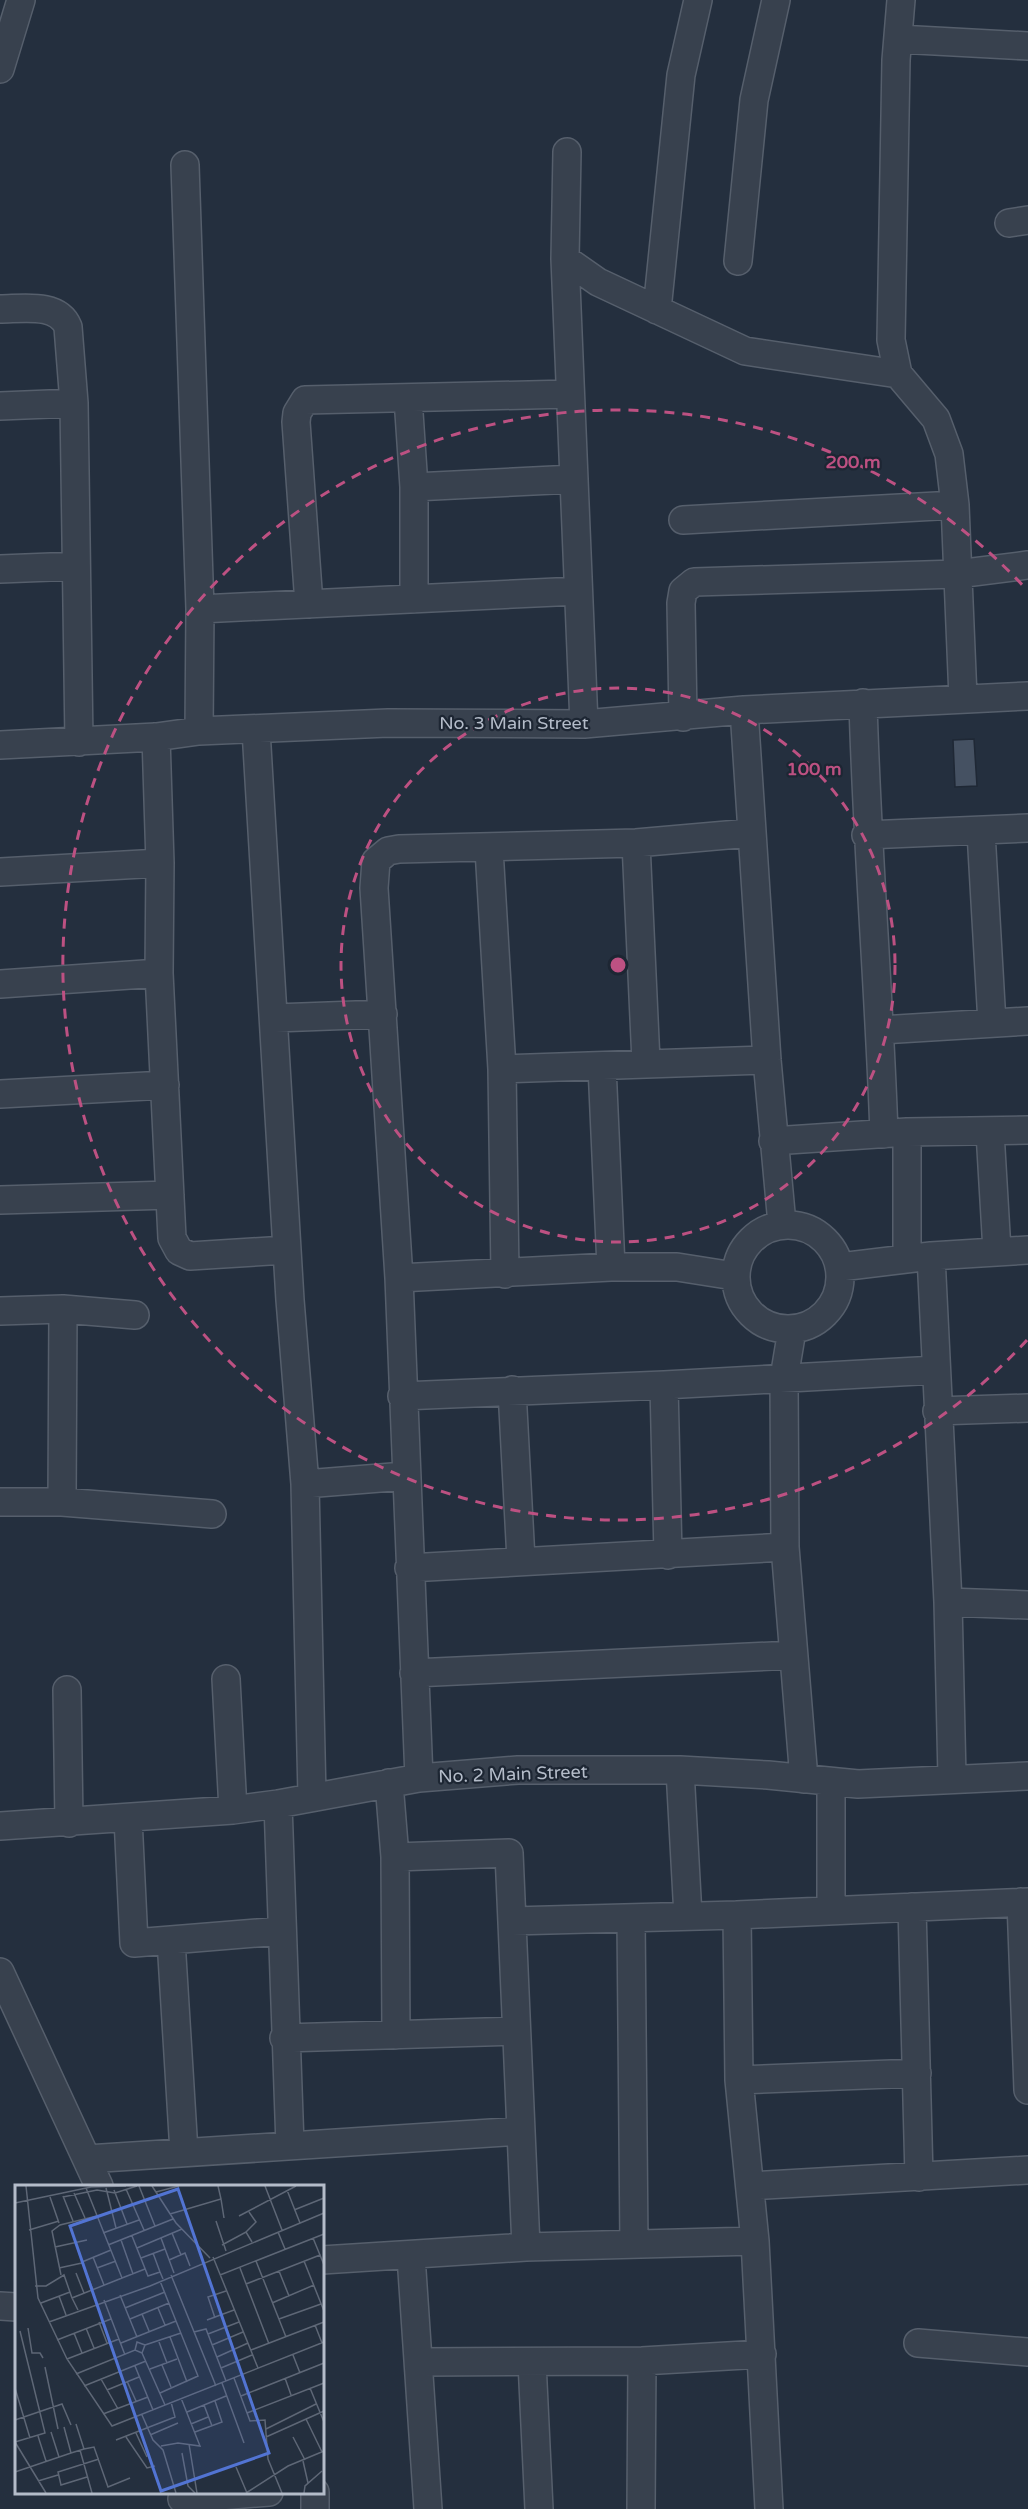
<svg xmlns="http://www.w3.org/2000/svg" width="1028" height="2509" font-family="'Varela Round',sans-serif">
	<rect width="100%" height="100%" fill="#242f3e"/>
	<!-- building -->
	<path fill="#455162" stroke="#1f2835" stroke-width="1.5" d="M974,739l3,47 -22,1 -2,-47z"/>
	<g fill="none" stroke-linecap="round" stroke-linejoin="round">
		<defs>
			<path id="minor" d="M901,0l-5,60 -5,280 7,34 38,45 13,35 6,51 8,193
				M898,39l130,7
				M0,69l21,-69
				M185,165l15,444 -1,122
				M1009,223l19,-3
				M565,259l2,-107
				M738,261l16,-161 22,-100
				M0,309c22,0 58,-7 68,18l6,76 5,339
				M657,310l24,-235 17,-75
				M408,398l6,89v112
				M0,406l74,-3
				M414,487l160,-8
				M683,520l272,-15
				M0,569l76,-3
				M309,604l-13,-182 1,-9 8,-13 265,-6
				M200,609l378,-18
				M863,703c4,144 16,287 21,431
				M744,710l23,350 15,164
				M683,717l-2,-114 2,-12 11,-9 263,-8 71,-9
				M584,724l-19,-465 33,23 147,69 153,23
				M256,730l34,570 15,184 7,313
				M156,737l4,126 -1,110 13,265 7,13 11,5 96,-6
				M0,745l156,-8 43,-6 189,-8 196,1 160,-14 284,-14
				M981,832l11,191
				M866,835l162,-7
				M636,843l10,219
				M489,849l13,220 3,205
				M0,872l160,-9
				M0,984l159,-11
				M275,1018l108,-4
				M881,1030l147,-9
				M602,1066l9,201
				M502,1069l265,-9
				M0,1094l165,-9
				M990,1132l7,119
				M773,1141l134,-9 121,-2
				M0,1200l170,-5
				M736 1277a52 52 0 1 1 104 0a52 52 0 1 1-104 0Z
				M931,1256l17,346 4,176
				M907,1259v-127
				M840,1267l91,-11 97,-6
				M399,1278l212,-11h66l57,9
				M0,1311l63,-2 72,6
				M792,1330l-8,48 1,169 19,232
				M664,1385l4,170
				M512,1390l9,170
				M402,1396l262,-11 272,-15
				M937,1411l91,-3
				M305,1484l100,-8
				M0,1502h62l1,-193
				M62,1502l150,12
				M409,1568l376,-21
				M948,1602l80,3
				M414,1673l379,-18
				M226,1679l7,131
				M67,1690l2,133
				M680,1770l8,146
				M419,1778l-20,-500 -25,-390 2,-27 12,-10 11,-2 237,-6 114,-10
				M389,1783l6,74 114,-4 17,394
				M831,1783v128
				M278,1804l12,341
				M128,1818l6,125 147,-12
				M0,1826l233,-16 45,-6 141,-26 99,-8h162l88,5 90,9 170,-8
				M395,1857l1,178
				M1021,1902l7,188
				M912,1907l7,270
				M631,1918l3,326
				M512,1921l225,-6
				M171,1940l13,212
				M0,1972l99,214
				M284,2038l232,-7
				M739,2080l178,-7
				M87,2159l434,-28
				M750,2186l278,-16
				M411,2256l17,253
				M322,2260l204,-13 229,-6
				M0,2306l16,1
				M918,2343l110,9
				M420,2362l222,-1 120,-7
				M532,2362l7,147
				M315,2492v17
				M182,2499l87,-7
				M641,2509l1,-148
				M769,2509l-14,-268 -16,-161 -2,-165 291,-13"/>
		</defs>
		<!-- minor casing -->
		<use href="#minor" stroke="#565f6c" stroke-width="30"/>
		<!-- minor -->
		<use href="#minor" stroke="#38414e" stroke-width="27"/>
	</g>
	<!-- distance rings -->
	<g fill="none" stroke="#bd5182" stroke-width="3" stroke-dasharray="10 8">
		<circle cx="618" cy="965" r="277"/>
		<path d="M1027 1340A555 555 0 1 1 1027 590"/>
	</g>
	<g text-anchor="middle" stroke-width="4.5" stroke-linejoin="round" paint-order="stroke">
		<!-- street labels -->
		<g font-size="18" fill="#b4bcc9" stroke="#1d2633">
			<text x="514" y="729">No. 3 Main Street</text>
			<text transform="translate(513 1774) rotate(-2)" y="6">No. 2 Main Street</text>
		</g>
	</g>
	<!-- overview -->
	<g transform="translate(15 2185)">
		<rect width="309" height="309" fill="#242f3e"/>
		<path fill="none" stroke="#5e6776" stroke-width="1.5" d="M11,1l12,112 29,61 45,67 212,-84M124,1l16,40M137,1l24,37 34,35M250,1l17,44M91,3l10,40M111,4l18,41M99,5l13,34M272,5l13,33M141,7l23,-6M59,8l11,25M48,11l10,25M35,12l9,26M48,12l34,-7 18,3 22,-7M206,14l3,19M0,18l76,-16 35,-1M279,25l30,-12M155,29l51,-15 -3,-13M224,31l57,-30M201,36l10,30M14,45l30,-9M231,47l10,-10 -7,-10M263,47l7,17M88,48l36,-13M157,48l9,22M117,51l16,40 12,-4 3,7M146,53l13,35M298,53l7,17M106,55l12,34M93,60l65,-26M207,60l24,-13 6,10M40,62l32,-7M122,63l45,-19M138,68l7,19M78,72l11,28M198,72l45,111M126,73l24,-9M154,75l16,-7 5,13M241,76l30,76M289,76l20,50M44,83l23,-5M82,83l19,-7M225,83l29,76M264,86l10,25M61,88l8,20M46,90l-9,-44 8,-6 37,-9M156,90l45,111M205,90l104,-41M107,93l23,-9M231,99l74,-29 4,10M20,101h11l18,-11 8,23M78,105l-11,-28 29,-12M105,110l17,42M44,111l7,19M89,115l21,55M26,118l29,-11M257,118l42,-18M110,123l40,-16M143,123l7,17M63,125l-6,-12 50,-20 -36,-90M127,129l7,17M200,133l-7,-21 18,-6M115,134l39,-16M264,134l42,-15M192,135l27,-10M34,137l101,-36 174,-73M84,137l8,21M300,140l7,18M13,143l4,25h8l3,5M71,143l8,20M179,147l12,-3 20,52M59,148l8,20M193,149l31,-12M155,152l17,45M42,155l54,-21M144,157l8,21M106,158l55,-22M130,160l36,-12M197,160l31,-13M236,165l73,-28M127,168l23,52M278,170l7,18M202,172l31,-14M52,174l52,-20M147,180l9,22M120,181l18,44M30,182l13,62M206,183l31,-13M135,184l27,-10M61,189l59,-24 7,3 3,-8 -8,-3 -2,8M219,193l16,43 15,-1 3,39 14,34M270,193l6,17M86,194l17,30M112,196l9,20M207,198l22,60M69,201l62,-25M0,203l15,50M295,203l14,34M92,205l32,-13M145,208l38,-17 -38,-95M226,211l83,-33M189,220l8,21M172,227l39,-16M232,228l77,-30M88,229l45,-17M127,230l11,25 10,10 13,43M291,234l16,33M0,235l47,-16 9,21M176,239l17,-7M49,242l7,26 13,-4 -8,-25M251,244l50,-25M36,247l8,25M180,247l27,-10 -7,-21M121,248l11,24M135,250l28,-12M23,251l8,25M111,252l21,31 8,-2M251,252l58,-26M278,252l12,23M101,255l59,-23 -4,-15M0,257l30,-9 -25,-102M0,257l31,51M174,259l8,49M146,261l17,-3 22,3 -19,-48M69,264l10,-2 14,40 22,-9M65,265l12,43M167,268l6,33 7,7M288,276l5,22M221,282l11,26M0,287l56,-19M72,292l-26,8 -3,-13 41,-13M23,296l20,-6M231,308l42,-27 36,-15M289,308l1,-7 17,-15"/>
		<path fill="#5274d3" fill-opacity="0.15" stroke="#5274d3" stroke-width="3" d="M163,4l91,264 -108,38 -91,-265z"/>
		<rect width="309" height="309" fill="none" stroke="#b4bcc9" stroke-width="3"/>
	</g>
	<circle cx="618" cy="965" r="9" fill="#bd5182" stroke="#1d2633" stroke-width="3"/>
	<g font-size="18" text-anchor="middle" font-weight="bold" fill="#bd5182" stroke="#1d2633" stroke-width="4.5" stroke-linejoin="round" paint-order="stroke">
		<text x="853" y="468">200 m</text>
		<text x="814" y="775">100 m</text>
	</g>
</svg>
